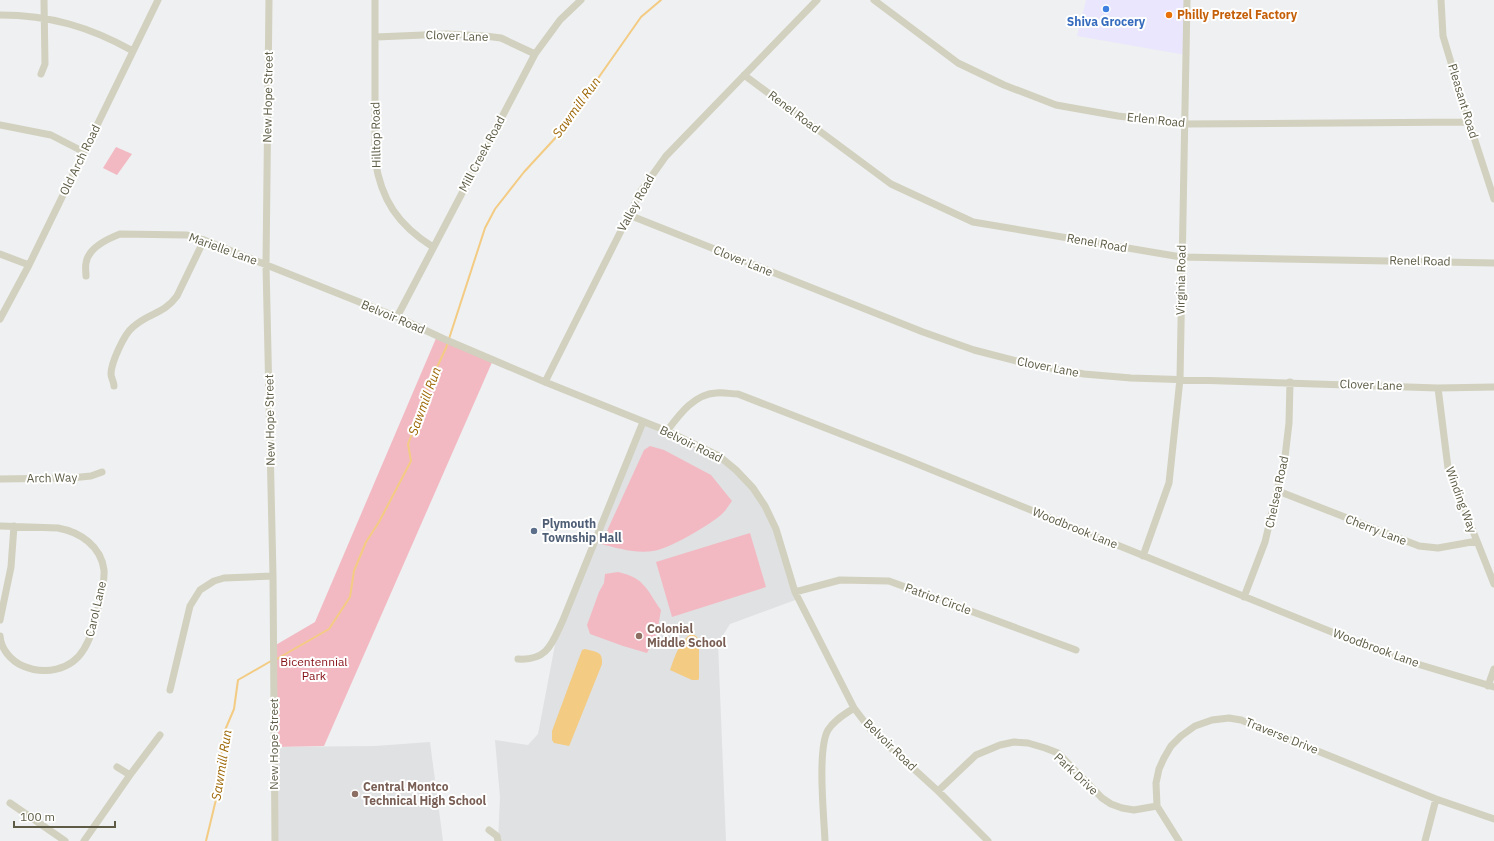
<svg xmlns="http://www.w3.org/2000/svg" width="1494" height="841" font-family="'IBM Plex Sans',sans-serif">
	<rect width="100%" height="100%" fill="#eef0f1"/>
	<!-- commercial -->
	<path fill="#eae6fd" d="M1086,0h101l-1,55 -109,-19z"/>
	<!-- education -->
	<path fill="#e0e1e2" d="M643,422l76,34 46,50 33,93 -68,25 -12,19 8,198h-228l2,-44 -5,-57 33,5 10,-11 20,-105z
		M430,742l13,99h-168l-1,-94 101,-1z"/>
	<!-- green -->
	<path fill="#f2b9c3" d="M116,147l16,7 -15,21 -14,-7z
		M437,336l56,24 -169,386 -50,1v-101l41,-24z
		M650,446l14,4 47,25 21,26c-3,4 -6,9 -9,12 -11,11 -56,37 -70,38 -17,3 -36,-3 -52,-7l43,-94z
		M750,533l16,54 -94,30 -16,-55z
		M618,572c27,6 28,17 43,38l-4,23 -10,20 -24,-7 -33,-12 -3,-9 12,-33 5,-9 1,-9z"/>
	<!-- water -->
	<path fill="#f3cb83" d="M692,633l5,4 2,3v39l-1,1h-6l-22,-10c5,-14 9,-28 22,-37z
		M585,649c11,3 18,2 17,15l-32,80 -1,2 -15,-3 -2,-3v-9l30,-81z"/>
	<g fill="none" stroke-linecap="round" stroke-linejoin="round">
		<!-- stream -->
		<path stroke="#f3cb83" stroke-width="2" d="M275,660l54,-31 21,-32 4,-26 12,-29 13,-20 32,-61 -3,-17 13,-33 10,-36 7,-10 8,-17 39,-120 10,-19 29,-37 35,-38 82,-117 20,-17
			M206,841l13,-54 4,-52 11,-26 4,-29 33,-19"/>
		<!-- minor -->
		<path stroke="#d2d0be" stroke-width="7" d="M269,0l-3,265 7,311 2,265
			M375,0v159c6,41 23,66 58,88
			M874,0l84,63 46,22 52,20 62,11 67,8 284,-2
			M1441,0l2,36 26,86 25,77
			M0,15c50,0 90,12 133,36
			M376,37l71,-3 38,2 16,2 34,16
			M41,74l4,-10 -1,-64
			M744,75l147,109 82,38 208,35 313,6
			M0,125l51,10 33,17
			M629,215l294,117 51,18 54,14 56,10 47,4 307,10 56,-1
			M0,254l29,11
			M86,276c0,-4 -1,-9 0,-13 2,-15 21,-24 34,-29l67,1 17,5 193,77 47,22 101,43 122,49 52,25 17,14 17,18 12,18 11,23 19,63 59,116 16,21 68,62 50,50
			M397,317l138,-263 25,-34 21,-20
			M0,319l29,-54 129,-265
			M545,382l96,-191 25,-35 151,-156
			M114,386c0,-4 -3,-8 -3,-12 0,-11 13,-40 22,-47 15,-14 31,-13 44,-31l27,-56
			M1438,388l10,80 46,116
			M667,431c12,-16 27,-37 49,-38 7,-1 15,1 22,1l167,65 449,182 60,22 80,24
			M0,479l71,-1 20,-2 11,-4
			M1278,491l141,55 19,2 39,-7
			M0,526l58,2c22,4 43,18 46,42 1,13 -4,30 -7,42 -3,13 -6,26 -13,37 -13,22 -40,26 -61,17 -12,-5 -22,-17 -23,-30
			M1143,556l26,-73 11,-104 7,-379
			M795,592l45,-12 49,1 187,69
			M1244,597l21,-55 20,-85 4,-34 1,-41
			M0,620l11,-53 3,-41
			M518,659c30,2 34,-16 45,-39l80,-198
			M1488,686l6,-17
			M170,690l20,-84 10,-16 14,-9 10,-3 49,-2
			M117,767l13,8
			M938,791l38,-36 24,-10 14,-3 14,1 17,5 13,5 44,45 9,6 11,4 12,2 23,-4
			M10,803l55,38
			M489,830l8,6 1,5
			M84,841l46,-66 30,-40
			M825,841c-1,-24 -8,-92 3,-111 6,-10 17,-16 26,-22
			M1179,841l-22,-35 -1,-23 3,-14 5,-11 7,-12 10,-10 14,-10 17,-6 17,-2 12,2 195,79 58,20
			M1425,841l11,-42"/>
	</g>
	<!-- markers -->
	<circle fill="#3f7fe0" stroke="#fff" stroke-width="1.5" cx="1106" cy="9" r="4"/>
	<circle fill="#e8710a" stroke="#fff" stroke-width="1.5" cx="1169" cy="15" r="4"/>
	<circle fill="#5c6f8a" stroke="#fff" stroke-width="1.5" cx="534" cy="531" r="4"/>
	<g fill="#8d6e63" stroke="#fff" stroke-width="1.5">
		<circle cx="639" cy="636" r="4"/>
		<circle cx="355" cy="794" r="4"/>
	</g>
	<g text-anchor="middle" stroke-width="4" stroke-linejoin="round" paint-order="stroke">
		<!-- food labels -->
		<g font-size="12" font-weight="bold" fill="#c56008" stroke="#fff" text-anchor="start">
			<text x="1177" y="19">Philly Pretzel Factory</text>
		</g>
		<!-- shop labels -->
		<g font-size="12" font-weight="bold" fill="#366cbe" stroke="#fff">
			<text x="1106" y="26">Shiva Grocery</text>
		</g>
		<!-- street labels -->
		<g font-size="12" fill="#5d5b45" stroke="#fff">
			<text transform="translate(457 36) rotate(2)" y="4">Clover Lane</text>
			<text transform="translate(268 97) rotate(-89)" y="4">New Hope Street</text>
			<text transform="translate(1463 101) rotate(73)" y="4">Pleasant Road</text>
			<text transform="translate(794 112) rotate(37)" y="4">Renel Road</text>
			<text transform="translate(1156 120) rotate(6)" y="4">Erlen Road</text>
			<text transform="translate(376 135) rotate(-91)" y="4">Hilltop Road</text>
			<text transform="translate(482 154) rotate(-62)" y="4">Mill Creek Road</text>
			<text transform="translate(80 160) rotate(-64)" y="4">Old Arch Road</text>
			<text transform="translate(636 203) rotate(-61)" y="4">Valley Road</text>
			<text transform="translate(1097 243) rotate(10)" y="4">Renel Road</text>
			<text transform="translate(223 249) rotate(20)" y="4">Marielle Lane</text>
			<text transform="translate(743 261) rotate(22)" y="4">Clover Lane</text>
			<text transform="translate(1420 261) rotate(1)" y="4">Renel Road</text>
			<text transform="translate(1181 280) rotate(-89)" y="4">Virginia Road</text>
			<text transform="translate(393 317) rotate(23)" y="4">Belvoir Road</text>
			<text transform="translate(1048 367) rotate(11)" y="4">Clover Lane</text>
			<text transform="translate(1371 385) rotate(2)" y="4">Clover Lane</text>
			<text transform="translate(270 420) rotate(-91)" y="4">New Hope Street</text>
			<text transform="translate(691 444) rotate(26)" y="4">Belvoir Road</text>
			<text transform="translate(52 478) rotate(-1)" y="4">Arch Way</text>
			<text transform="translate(1277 492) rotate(-78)" y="4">Chelsea Road</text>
			<text transform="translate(1461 500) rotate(70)" y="4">Winding Way</text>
			<text transform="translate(1075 528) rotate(22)" y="4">Woodbrook Lane</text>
			<text transform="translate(1376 530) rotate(21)" y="4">Cherry Lane</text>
			<text transform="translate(938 599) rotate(20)" y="4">Patriot Circle</text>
			<text transform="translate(96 609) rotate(-77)" y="4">Carol Lane</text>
			<text transform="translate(1376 648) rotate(20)" y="4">Woodbrook Lane</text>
			<text transform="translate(1282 736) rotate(22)" y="4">Traverse Drive</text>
			<text transform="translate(274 744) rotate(-90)" y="4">New Hope Street</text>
			<text transform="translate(890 745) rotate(44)" y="4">Belvoir Road</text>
			<text transform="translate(1076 774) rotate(43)" y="4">Park Drive</text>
		</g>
		<!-- service labels -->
		<g font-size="12" font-weight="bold" fill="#4e5e75" stroke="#fff" text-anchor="start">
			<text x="542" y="528">Plymouth<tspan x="542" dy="14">Township Hall</tspan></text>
		</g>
		<!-- education labels -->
		<g font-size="12" font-weight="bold" fill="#785e54" stroke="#fff" text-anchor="start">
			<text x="647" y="633">Colonial<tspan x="647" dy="14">Middle School</tspan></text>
			<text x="363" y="791">Central Montco<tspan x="363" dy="14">Technical High School</tspan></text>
		</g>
		<!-- park labels -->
		<g font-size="12" fill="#851017" stroke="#fff">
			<text x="314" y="666">Bicentennial<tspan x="314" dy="14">Park</tspan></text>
		</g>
		<!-- water labels -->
		<g font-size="13" font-style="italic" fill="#9c6603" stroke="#fff">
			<text transform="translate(576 107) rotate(-54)" y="5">Sawmill Run</text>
			<text transform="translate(424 401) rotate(-70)" y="5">Sawmill Run</text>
			<text transform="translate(221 765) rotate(-81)" y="5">Sawmill Run</text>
		</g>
	</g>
	<!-- scale -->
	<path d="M14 821v6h101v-6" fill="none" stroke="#5d5b45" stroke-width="2"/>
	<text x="20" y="821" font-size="12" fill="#5d5b45" stroke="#ffffff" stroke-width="3" paint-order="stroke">100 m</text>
</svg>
